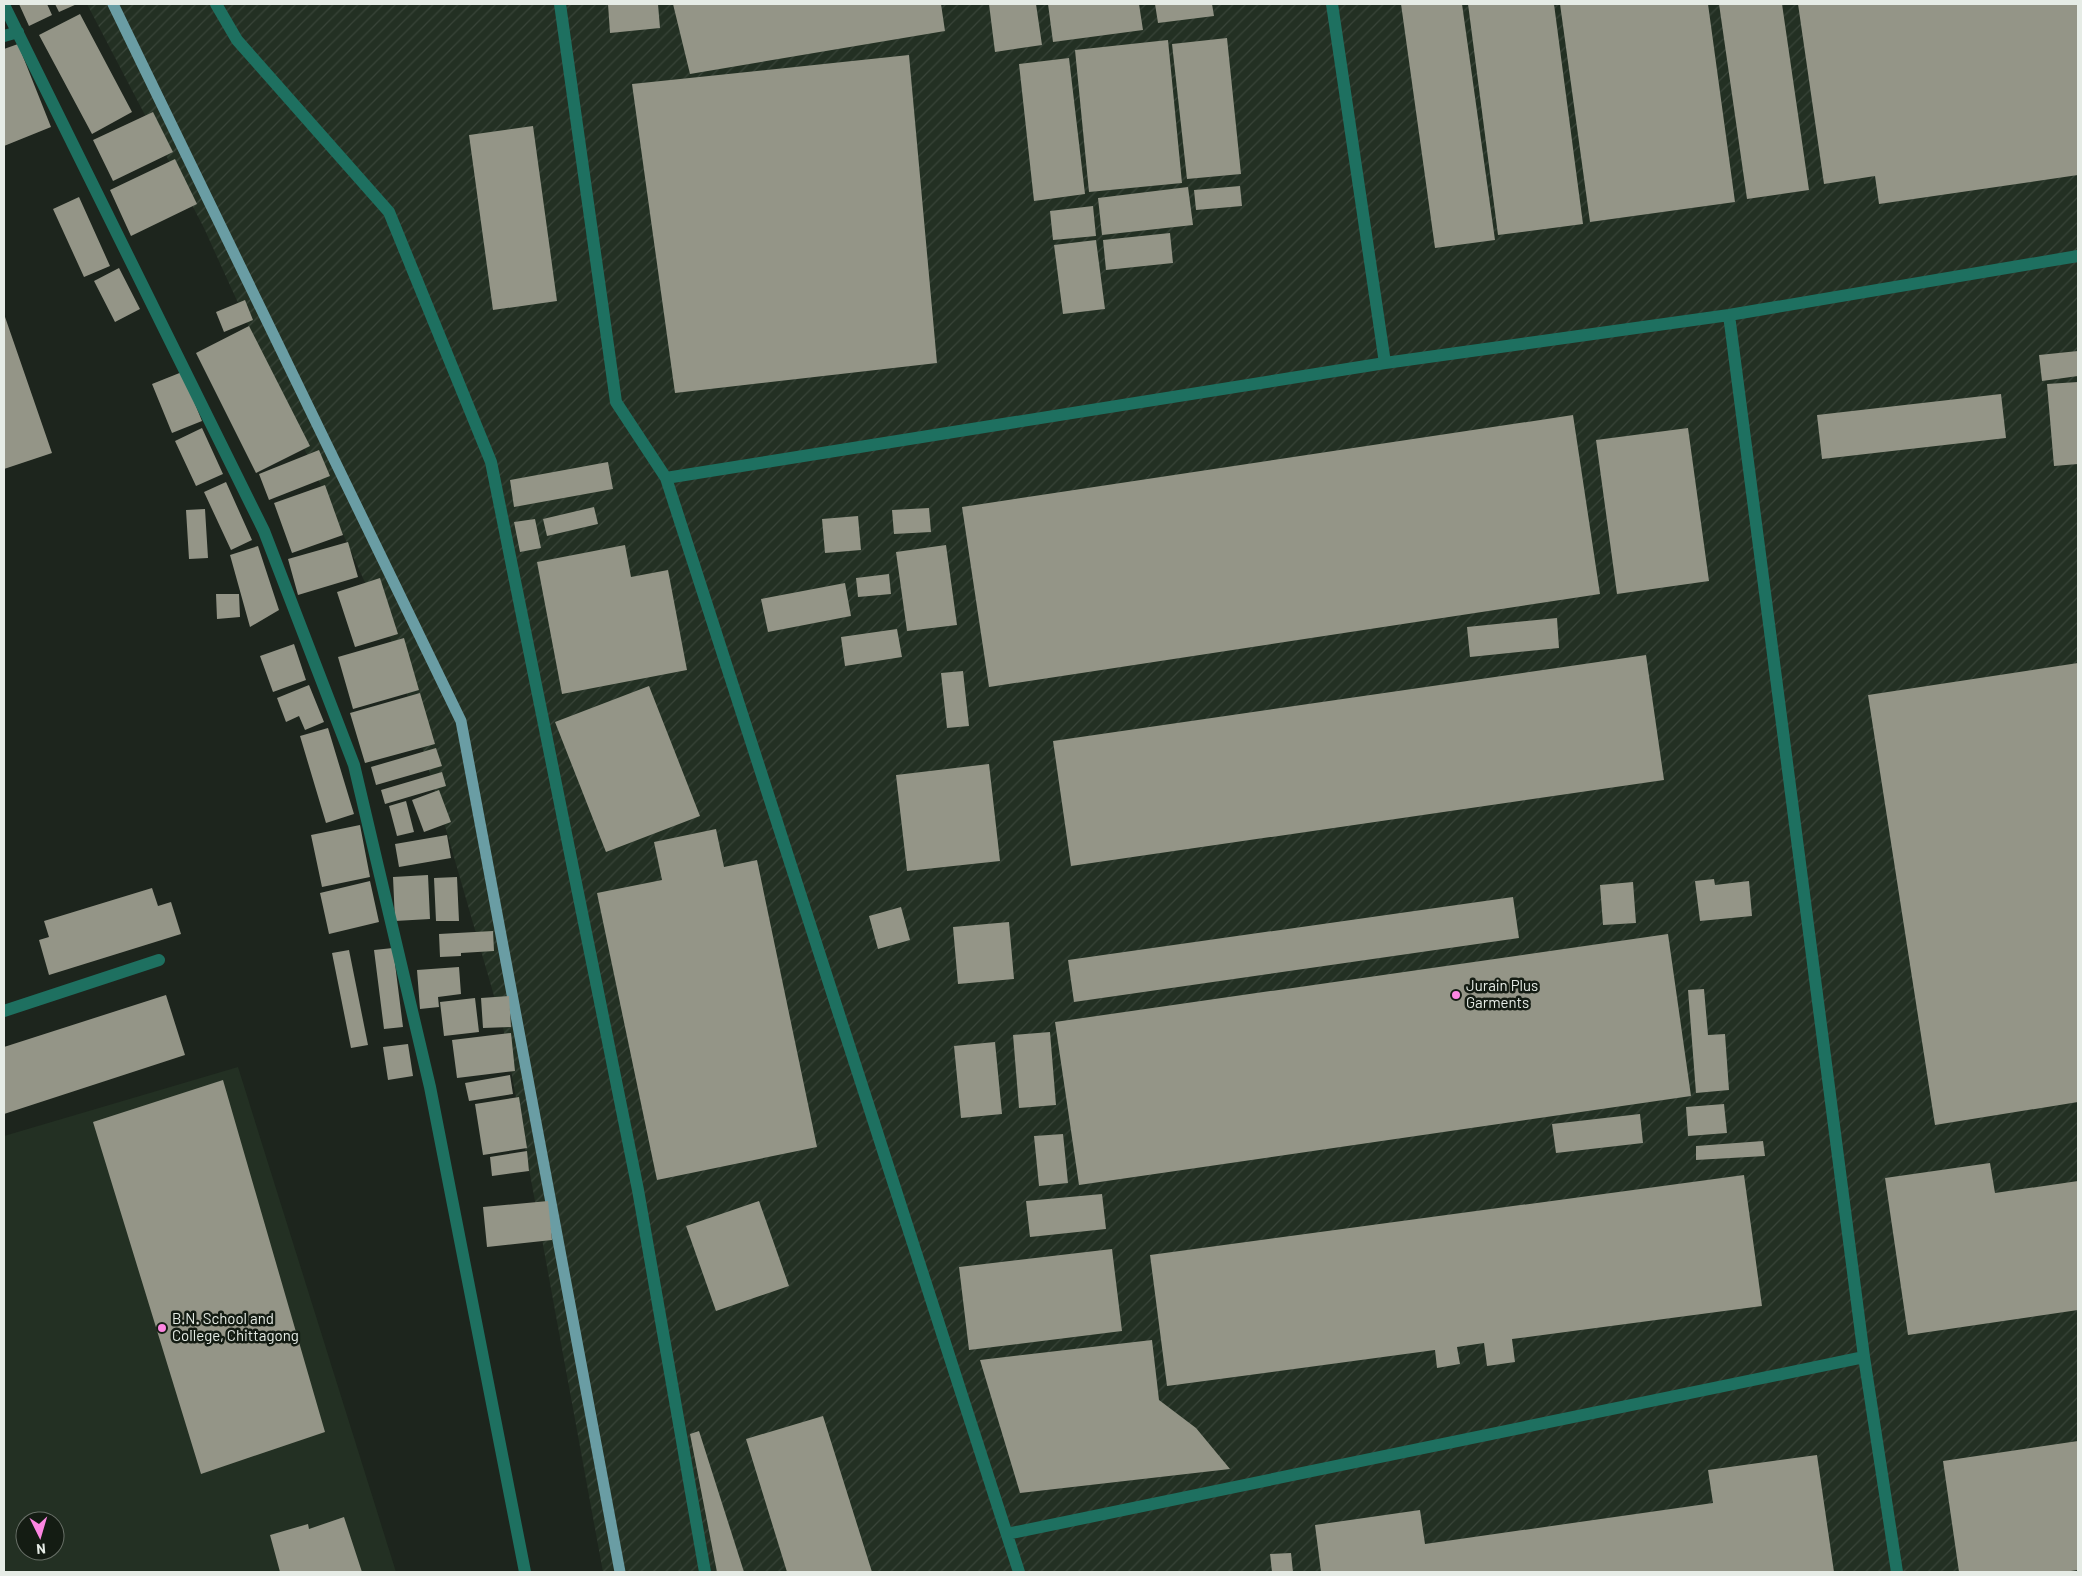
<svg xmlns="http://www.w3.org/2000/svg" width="2082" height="1576" font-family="Barlow,sans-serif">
	<defs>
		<pattern id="industrial-furrows" width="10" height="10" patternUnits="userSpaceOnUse" patternTransform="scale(1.25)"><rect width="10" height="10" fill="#233023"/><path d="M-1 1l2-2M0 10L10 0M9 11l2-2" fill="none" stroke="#384438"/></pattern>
	</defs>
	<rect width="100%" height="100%" fill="#1d251d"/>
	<!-- built -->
	<path fill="#233023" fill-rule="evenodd" d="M238,1067l158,505h-392v-436zM25,1521h30v30h-30z"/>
	<!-- industrial -->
	<path fill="url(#industrial-furrows)" d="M87,4h1991v1568h-1475l-100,-545 -111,-385 -188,-414z"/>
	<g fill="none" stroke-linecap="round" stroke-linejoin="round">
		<!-- stream -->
		<path stroke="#6a9da4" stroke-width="11" d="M113,4l348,717 159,851"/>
	</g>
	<!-- building -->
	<path fill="#949587" d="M19,4h28l5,11 -23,11z
		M55,4h22l-18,8z
		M608,4h50l2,24 -50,5z
		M673,4h268l4,27 -255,43z
		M989,4h47l6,41 -47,7z
		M1048,4h91l4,26 -90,12z
		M1155,4h57l2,12 -56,7z
		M1401,4h61l33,236 -60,8z
		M1468,4h86l29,220 -85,11z
		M1560,4h148l27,198 -145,20z
		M1719,4h63l27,186 -62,9z
		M1798,4h280v171l-199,29 -4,-28 -51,8z
		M80,14l52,98 -40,22 -53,-99z
		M1227,38l14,136 -54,5 -15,-135z
		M1168,40l14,143 -93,9 -14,-142z
		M18,44l33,83 -47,19v-97z
		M909,55l28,308 -262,30 -43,-309z
		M1069,58l16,136 -51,7 -15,-137z
		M153,112l20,40 -60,29 -20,-41z
		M533,126l24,175 -64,9 -24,-175z
		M175,159l22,45 -66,32 -21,-46z
		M1240,186l2,20 -46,4 -2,-20z
		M1188,187l5,38 -91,10 -4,-37z
		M79,197l31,69 -26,11 -31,-68z
		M1093,206l3,30 -43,4 -3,-29z
		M1170,233l3,30 -67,7 -3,-30z
		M1096,240l9,69 -42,5 -9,-69z
		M119,268l21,41 -25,13 -21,-41z
		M245,300l8,20 -29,12 -8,-20z
		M4,314l48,139 -48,16z
		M249,326l61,120 -54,27 -60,-120z
		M2078,351v25l-36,5 -3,-26z
		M182,372l20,49 -30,12 -20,-49z
		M2078,382v82l-24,2 -7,-82z
		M2001,394l5,44 -184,21 -5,-44z
		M1573,415l27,179 -611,93 -27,-180z
		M202,428l21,46 -27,12 -21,-45z
		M1688,428l21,153 -92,13 -21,-154z
		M319,450l11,26 -61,24 -10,-26z
		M608,462l5,27 -99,18 -4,-27z
		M226,482l26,58 -21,10 -27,-58z
		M325,485l18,50 -51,18 -18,-50z
		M594,507l4,17 -51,12 -4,-17z
		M929,508l2,24 -37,2 -2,-24z
		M205,509l3,49 -19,1 -3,-49z
		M858,516l3,34 -36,3 -3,-34z
		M535,519l6,29 -21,4 -6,-30z
		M348,542l10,35 -60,18 -10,-36z
		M625,545l6,32 37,-7 19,100 -125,24 -25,-132z
		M946,545l11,80 -50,6 -11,-79z
		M258,546l21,64 -29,17 -20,-72z
		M889,574l2,20 -33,3 -2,-19z
		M380,578l18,56 -43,13 -18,-55z
		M845,583l6,33 -83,16 -7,-33z
		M216,594h23l1,23 -23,2z
		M1557,618l2,30 -89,9 -3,-30z
		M897,629l5,28 -57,9 -4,-29z
		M404,638l15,52 -66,19 -15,-52z
		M294,644l12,36 -33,12 -13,-36z
		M1646,655l18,125 -593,86 -18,-125z
		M2078,663v439l-143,23 -67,-430z
		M963,671l6,55 -22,2 -6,-55z
		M309,685l15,37 -19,8 -6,-14 -13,6 -9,-24z
		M649,686l51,130 -94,36 -51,-130z
		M420,693l15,51 -70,19 -15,-50z
		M328,728l26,86 -28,9 -26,-87z
		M436,748l6,18 -66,19 -5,-18z
		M989,764l11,97 -93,10 -11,-96z
		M442,772l4,14 -61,18 -4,-14z
		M439,790l12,32 -27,10 -12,-32z
		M406,801l8,31 -17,4 -8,-30z
		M360,825l10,52 -48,10 -11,-52z
		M716,829l8,38 33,-7 60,287 -160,33 -60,-287 65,-13 -8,-38z
		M447,835l4,23 -52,9 -4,-23z
		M428,875l2,44 -35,2 -2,-44z
		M457,877l2,44h-23l-2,-43z
		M1714,879l1,6 34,-4 3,35 -52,5 -5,-40z
		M370,881l9,41 -50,12 -9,-41z
		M1633,882l3,41 -33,2 -3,-40z
		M152,888l6,18 13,-4 10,32 -132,41 -10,-35 10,-3 -5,-16z
		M1513,897l6,41 -445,64 -6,-42z
		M901,907l9,33 -32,9 -9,-33z
		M1009,922l5,57 -56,5 -5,-57z
		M493,931l1,20 -33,2v3l-21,1 -1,-23z
		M1668,934l23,162 -612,89 -24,-163z
		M393,948l10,79 -19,2 -10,-79z
		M349,950l19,95 -17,3 -19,-95z
		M459,967l2,27 -23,3 1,10 -19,2 -3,-39z
		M1704,989l4,46 17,-1 4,56 -33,3 -8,-103z
		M166,995l19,60 -181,59v-67z
		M509,996l2,31 -28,1 -2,-30z
		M475,998l4,34 -35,4 -4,-34z
		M1050,1032l6,73 -37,3 -6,-73z
		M511,1033l4,38 -58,7 -5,-38z
		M995,1042l7,72 -41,4 -7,-72z
		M408,1044l5,32 -25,4 -5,-33z
		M510,1075l3,19 -44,7 -4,-18z
		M223,1080l102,352 -124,42 -108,-352z
		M519,1097l8,51 -44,7 -8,-51z
		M1724,1104l3,29 -39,3 -2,-29z
		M1640,1114l3,29 -87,10 -4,-29z
		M1063,1134l5,49 -29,3 -5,-50z
		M1763,1141l2,15 -69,4v-14z
		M527,1151l2,20 -37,5 -2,-19z
		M1990,1163l5,30 83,-12v129l-170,25 -23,-157z
		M1744,1175l18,131 -250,33 3,23 -28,4 -3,-23 -27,4 3,17 -23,4 -2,-18 -268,36 -17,-131z
		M1102,1194l4,35 -76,8 -4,-36z
		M548,1201l4,39 -65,7 -4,-40z
		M759,1201l30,85 -73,25 -30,-85z
		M1112,1249l10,82 -153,19 -10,-83z
		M1152,1340l7,60 37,28 34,41 -210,24 -40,-133z
		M823,1416l49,156h-85l-41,-133z
		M699,1431l45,141h-27l-27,-138z
		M2078,1441v129l-14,2h-105l-16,-111z
		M1817,1455l17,117h-513l-6,-47 105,-15 5,34 288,-41 -5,-33z
		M344,1517l18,55h-82l-10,-37 38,-11 1,5z
		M1291,1553l2,19h-21l-2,-18z"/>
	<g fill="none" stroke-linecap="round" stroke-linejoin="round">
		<!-- minor -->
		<path stroke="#1e7060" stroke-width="12" d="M216,4l21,36 152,172 102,250 147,728 67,382
			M560,4l56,398 50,76 353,1094
			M1332,4l53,359
			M4,5l260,526 90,234 76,322 95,485
			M4,36l14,-4
			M1729,315l135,1042 33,215
			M666,478l719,-115 344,-48 349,-59
			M4,1011l155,-51
			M1007,1534l857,-177"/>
	</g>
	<!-- markers -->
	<g fill="#fd86e2" stroke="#141c13" stroke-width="2">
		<circle cx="1456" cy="995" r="5"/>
		<circle cx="162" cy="1328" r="5"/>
	</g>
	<g text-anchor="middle" stroke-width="5" stroke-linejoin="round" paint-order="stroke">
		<!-- poi labels -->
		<g font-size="15" fill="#e6ece6" stroke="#141c13" text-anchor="start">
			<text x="1466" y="991">Jurain Plus<tspan x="1466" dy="17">Garments</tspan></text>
			<text x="172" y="1324">B.N. School and<tspan x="172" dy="17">College, Chittagong</tspan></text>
		</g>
	</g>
	<!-- border -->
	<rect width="2082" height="1576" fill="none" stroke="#e6ece6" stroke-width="10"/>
	<!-- north arrow -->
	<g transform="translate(40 1536) rotate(175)"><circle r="24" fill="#141c13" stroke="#686f67"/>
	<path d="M0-4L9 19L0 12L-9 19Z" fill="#fd86e2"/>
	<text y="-8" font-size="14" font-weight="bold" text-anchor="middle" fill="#e6ece6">N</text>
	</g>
</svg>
